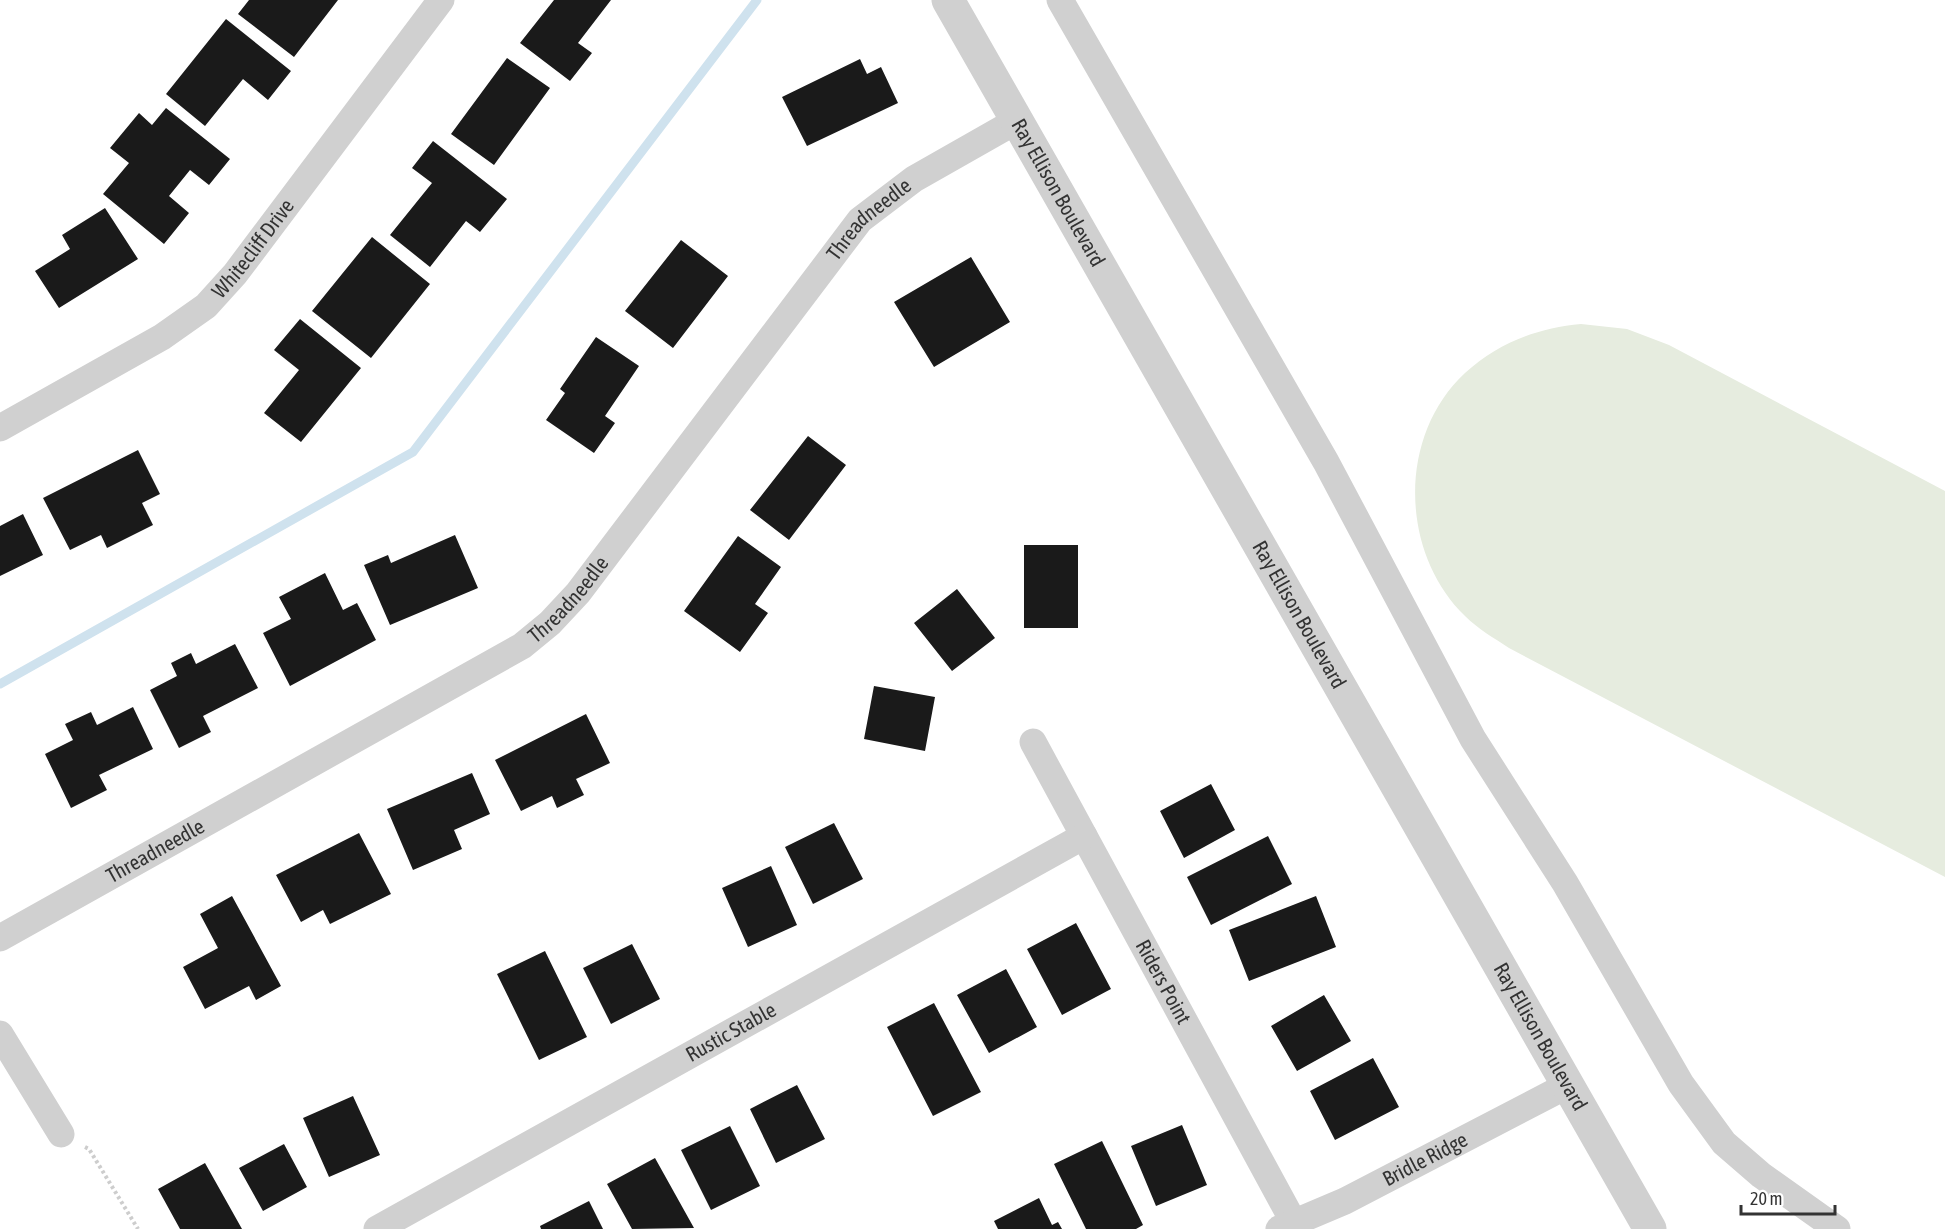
<svg xmlns="http://www.w3.org/2000/svg" width="1945" height="1229" font-family="'Asap Condensed',sans-serif">
	<rect width="100%" height="100%" fill="#fff"/>
	<!-- green -->
	<path fill="#e6ecdf" d="M1581,324l46,5 42,16 276,146v386l-436,-229c-15,-10 -31,-19 -44,-32 -65,-63 -68,-180 0,-243 33,-30 72,-45 116,-49z"/>
	<g fill="none" stroke-linecap="round" stroke-linejoin="round">
		<!-- stream -->
		<path stroke="#cfe2ee" stroke-width="9" d="M0,684l413,-232 344,-452"/>
	</g>
	<!-- building -->
	<path fill="#1a1a1a" d="M249,0h89l-44,57 -56,-43z
		M554,0h57l-33,43 14,10 -22,28 -50,-38z
		M226,19l65,52 -23,29 -25,-21 -38,47 -39,-32z
		M507,58l43,30 -56,77 -43,-31z
		M860,59l7,15 14,-7 17,36 -91,43 -25,-49z
		M166,108l64,51 -21,26 -19,-15 -21,26 20,17 -25,31 -61,-50 26,-31 -19,-15 29,-35 13,12z
		M433,141l74,58 -27,33 -14,-11 -36,46 -40,-32 42,-52 -20,-15z
		M105,208l33,51 -79,49 -24,-37 35,-22 -8,-14z
		M372,237l58,47 -59,74 -59,-47z
		M681,240l47,36 -55,72 -48,-37z
		M971,257l39,65 -76,45 -40,-65z
		M300,319l61,49 -60,74 -37,-29 35,-43 -25,-20z
		M596,337l43,29 -34,50 10,7 -21,30 -48,-33 19,-27 -5,-4z
		M808,436l38,29 -57,75 -39,-30z
		M138,450l22,44 -18,9 11,22 -46,23 -6,-13 -31,15 -27,-52z
		M23,514l20,41 -43,21v-50z
		M455,535l23,53 -88,37 -26,-60 24,-10 3,8z
		M738,536l43,31 -26,37 13,9 -28,39 -56,-41z
		M1024,545h54v83h-54z
		M325,573l18,37 14,-7 19,37 -86,46 -27,-53 28,-14 -12,-22z
		M957,589l38,49 -43,33 -38,-48z
		M235,644l23,44 -55,28 8,16 -32,16 -29,-58 27,-14 -6,-13 20,-10 5,11z
		M874,686l61,11 -10,54 -61,-12z
		M133,707l20,42 -54,26 8,15 -36,18 -26,-54 28,-14 -8,-16 26,-12 6,13z
		M586,714l24,49 -34,16 8,16 -27,13 -5,-12 -31,15 -26,-51z
		M472,773l18,41 -36,16 8,19 -49,21 -26,-61z
		M1211,784l24,46 -51,28 -24,-47z
		M834,823l29,56 -50,25 -28,-57z
		M359,833l32,61 -61,30 -7,-14 -22,12 -25,-47z
		M1268,836l24,48 -81,41 -24,-48z
		M771,866l26,59 -49,22 -26,-59z
		M232,896l49,90 -25,14 -7,-14 -44,23 -22,-42 35,-19 -18,-34z
		M1316,896l20,51 -87,34 -20,-51z
		M1076,923l35,66 -49,26 -35,-66z
		M632,944l28,55 -49,25 -28,-56z
		M545,951l42,86 -48,23 -42,-86z
		M1006,969l31,58 -48,26 -32,-58z
		M1324,995l27,46 -54,30 -26,-45z
		M934,1003l47,89 -48,24 -46,-89z
		M1373,1058l26,49 -64,33 -25,-49z
		M797,1085l28,54 -49,24 -26,-54z
		M353,1096l27,59 -51,22 -26,-59z
		M1182,1125l25,60 -51,21 -25,-60z
		M730,1126l30,60 -49,24 -30,-60z
		M1102,1141l41,84 -7,4h-50l-32,-65z
		M284,1144l23,43 -44,24 -24,-43z
		M655,1158l39,70 -62,1 -25,-45z
		M205,1163l37,66h-62l-22,-40z
		M1039,1198l13,27 6,-3 4,7h-64l-4,-8z
		M589,1201l14,28h-62l-1,-3z"/>
	<g fill="none" stroke-linecap="round" stroke-linejoin="round">
		<!-- path -->
		<path stroke="#cdcdcd" stroke-width="4" stroke-dasharray="3 3" stroke-linecap="butt" d="M85,1147l4,2 49,80"/>
		<!-- minor -->
		<g stroke="#d0d0d0" stroke-width="27">
			<path d="M1060,0l266,462 147,277 92,144 116,201 43,59 37,32 76,54"/>
			<path id="s1" d="M0,428l162,-91 44,-31 29,-32 206,-274"/>
			<path id="s2" d="M1033,742l261,481"/>
			<path id="s3" d="M0,938l522,-292 28,-23 28,-30 282,-373 54,-41 102,-58"/>
			<path d="M0,1034l61,100"/>
			<path id="s4" d="M377,1229l707,-393"/>
			<path id="s5" d="M1279,1229l66,-28 223,-116"/>
		</g>
		<!-- tertiary -->
		<path stroke="#d0d0d0" stroke-width="33" id="s6" d="M948,0l702,1229"/>
	</g>
	<g text-anchor="middle" stroke-width="6" stroke-linejoin="round" paint-order="stroke">
		<!-- street labels -->
		<g font-size="21" fill="#333" stroke="#fff">
			<text dy="7" stroke="none"><textPath href="#s6" startOffset="222">Ray Ellison Boulevard</textPath></text>
			<text dy="7" stroke="none"><textPath href="#s3" startOffset="1150">Threadneedle</textPath></text>
			<text dy="7" stroke="none"><textPath href="#s1" startOffset="314">Whitecliff Drive</textPath></text>
			<text dy="7" stroke="none"><textPath href="#s3" startOffset="664">Threadneedle</textPath></text>
			<text dy="7" stroke="none"><textPath href="#s6" startOffset="708">Ray Ellison Boulevard</textPath></text>
			<text dy="7" stroke="none"><textPath href="#s3" startOffset="178">Threadneedle</textPath></text>
			<text dy="7" stroke="none"><textPath href="#s2" startOffset="273">Riders Point</textPath></text>
			<text dy="7" stroke="none"><textPath href="#s4" startOffset="405">Rustic Stable</textPath></text>
			<text dy="7" stroke="none"><textPath href="#s6" startOffset="1194">Ray Ellison Boulevard</textPath></text>
			<text dy="7" stroke="none"><textPath href="#s5" startOffset="162">Bridle Ridge</textPath></text>
		</g>
	</g>
	<!-- scale -->
	<path d="M1741 1205v9h94v-9" fill="none" stroke="#333333" stroke-width="3"/>
	<text x="1750" y="1205" font-size="18" fill="#333333" stroke="#ffffff" stroke-width="4.5" paint-order="stroke">20 m</text>
</svg>
